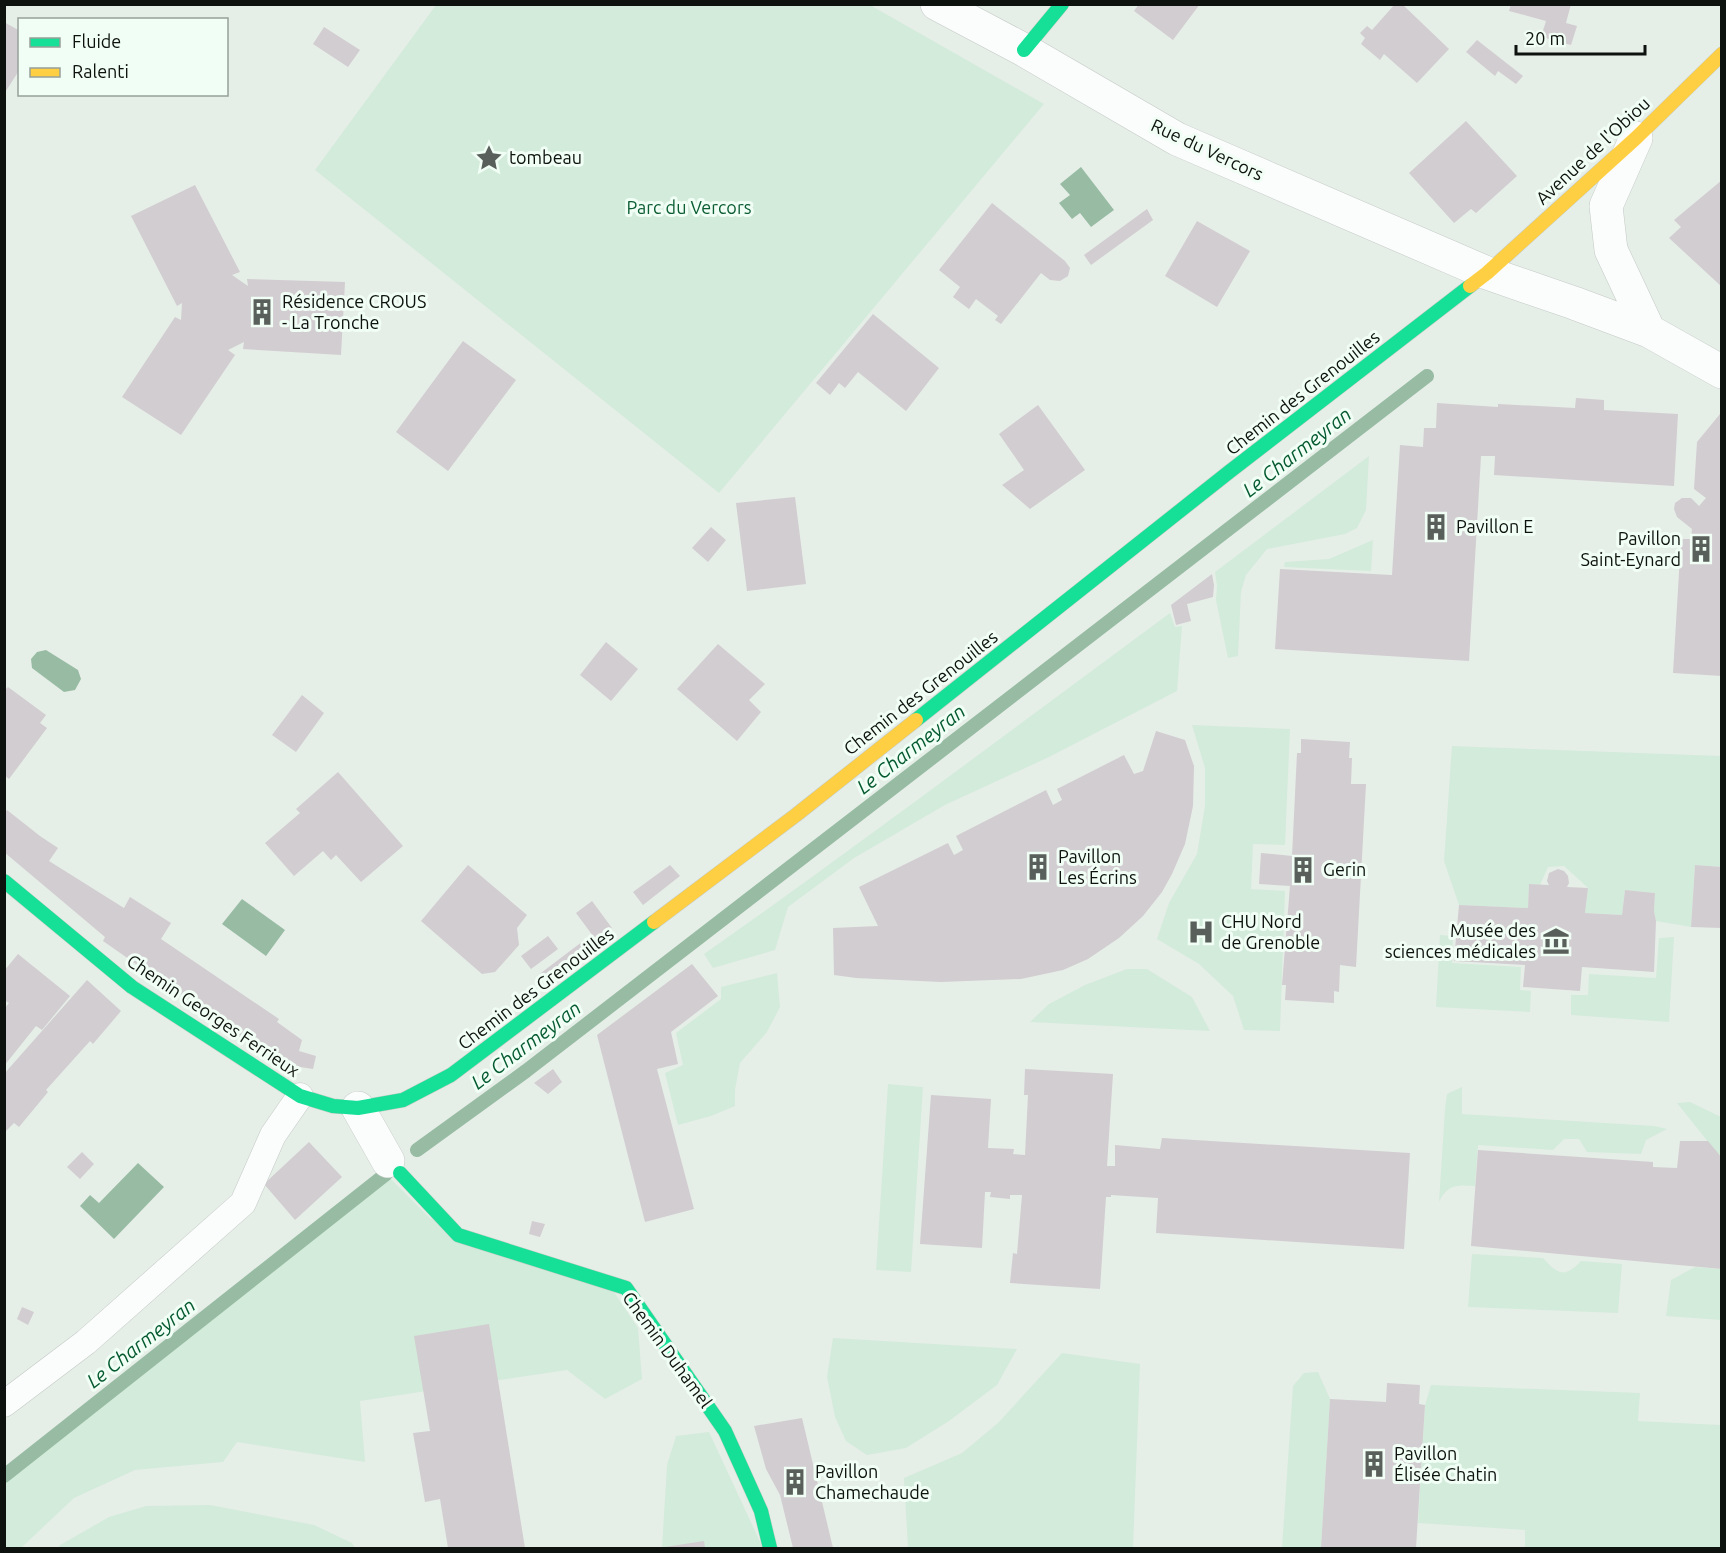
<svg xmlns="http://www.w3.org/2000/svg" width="1726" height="1553" font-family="Ubuntu,sans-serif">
	<rect width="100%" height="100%" fill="#e6eee8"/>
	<!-- green -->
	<path fill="#d3ebda" d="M436,5h434l174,99 -325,389 -404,-323z
		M1369,456l-3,54 -9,18 -12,6 -78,15 -21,26 -5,17 -3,64 -10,2 -12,-58 1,-14 -2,-14z
		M1373,540l-2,31 -87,-4 1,-5 44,-3z
		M1170,613l5,14 7,-1 -5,65 -128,66 -104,48 -91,53 -66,49 -13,43 -62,18 -9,-14c158,-111 311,-227 466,-341z
		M1192,725l98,4 -5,116 -32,-1 -2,45 34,2 -5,140 -36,-1 -11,-34 -34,-32 -42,-25 12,-36 28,-49 8,-48v-38z
		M1452,746l269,10v111l-26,-2 -4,62 -35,-6 -2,-10 1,-18 -30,-3 -3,25 -37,-2 3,-25 -24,-22 -16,1 -8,18 -11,-1 -1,24 -69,-3 -15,-44z
		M1440,935l13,1 -1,27 69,4 -1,23 11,1 -1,21 -94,-5z
		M1674,937l-5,85 -98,-7v-20h17l1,-21 67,4 3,-40z
		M1127,969h20l45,28 18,34 -180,-9 19,-18 36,-19z
		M777,973l3,34 -13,25 -27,31 -5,27v16l-24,10 -33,9 -13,-52 18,-8 -7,-32 45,-34v-12z
		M888,1084l35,3 -12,185 -35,-2z
		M1462,1087v27l192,12 13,3 -21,11 -5,14 -54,-2 -8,-13h-15l-11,11 -75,-5 -3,41c-18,-1 -27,-2 -36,16l6,-93 2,-15z
		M1690,1102l31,15v41l-44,-55z
		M386,1174l44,44 184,74 24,36 4,51 -37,20 -38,-29 -207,31 5,61 -128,-20 -14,20 -88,8 -61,28 -53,50h-16v-71l14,-13z
		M1472,1254l71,4c15,17 22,20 38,3l41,3 -4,49 -150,-6z
		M1695,1267l26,2v51l-55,-4 5,-36z
		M833,1338l184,11 -20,36 -48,36 -43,27 -39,7 -21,-14 -11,-24 -8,-40z
		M1062,1353l78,11 -7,184h-225l-4,-70 58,-25 36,-30z
		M1318,1372l12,27 -9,149h-39l11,-162 11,-13z
		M1431,1385l209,8 -2,28 83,4v123h-196v-18l-107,-7 7,-118z
		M709,1432l54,116h-101l5,-83 9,-29z
		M210,1505l104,20 38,18 3,5h-297l2,-3 49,-28 37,-11z"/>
	<!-- water -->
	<path fill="#98bca3" d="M1081,167l33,43 -23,17 -11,-14 -8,6 -13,-16 11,-8 -10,-11z
		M46,650l32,20 3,9 -6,11 -11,2 -32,-24 -1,-9 6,-7z
		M242,899l43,31 -19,26 -44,-32z
		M138,1163l26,24 -50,52 -34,-33 10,-11 9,8z"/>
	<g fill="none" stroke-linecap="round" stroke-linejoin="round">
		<!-- stream -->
		<path stroke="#98bca3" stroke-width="14" d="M417,1150l109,-79 901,-695
			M4,1476l382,-302"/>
	</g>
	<!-- building -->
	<path fill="#d2cdd1" d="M1139,4h61l-27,36 -39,-29z
		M1395,4h7l47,45 -32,34 -33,-29 -4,6 -19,-16 4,-6 -5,-5 7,-7 5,4z
		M1511,4h60l-5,19 11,3 -6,19 -30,-8 5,-16 -37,-10z
		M4,22l16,9v38l-16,25z
		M324,27l36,23 -12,17 -35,-23z
		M1477,40l46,36 -7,8 -18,-13 -3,5 -29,-24z
		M1466,121l51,55 -41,37 -5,-4 -17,14 -45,-50z
		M1722,180v107l-53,-49 12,-11 -7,-7z
		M195,185l45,87 -8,3 16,11 -1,-7 98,3 -4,73 -98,-6 1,-7 -16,8 7,5 -54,80 -59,-38 53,-80 6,3 1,-17 -5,3 -46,-90z
		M992,203l73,58 5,7 -2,8 -8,5 -10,-1 -9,-7 -40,51 -6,-4 3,-4 -22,-17 -7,10 -16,-12 7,-10 -21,-17z
		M1147,209l6,11 -62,45 -7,-10z
		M1197,221l53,30 -33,56 -52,-31z
		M873,314l66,54 -33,43 -48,-39 -13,16 -6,-5 -9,12 -14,-12z
		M463,341l53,39 -68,91 -52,-39z
		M1576,398l28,2v10l74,4 -4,72 -180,-11 1,-19h-14l-12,205 -194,-12 5,-80 112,6 8,-130 23,2 1,-19h12l1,-25 61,4v-3l77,4z
		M1038,405l47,65 -55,39 -28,-24 22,-15 -25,-36z
		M1720,414l2,1v261l-49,-3 8,-134h10l1,-10 -15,-12 -3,-8 1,-6 7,-5h9l8,8 7,-8 -12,-9 3,-47z
		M795,497l11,87 -59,7 -11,-88z
		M711,527l15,13 -18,22 -16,-14z
		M1212,574l2,11 -1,12 -26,7 4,17 -15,4 -5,-20z
		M606,642l32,27 -27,32 -31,-26z
		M718,644l47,40 -16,16 12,12 -24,29 -60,-52z
		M8,687l38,28 -6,8 7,5 -38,51 -5,-4v-84z
		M302,695l22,18 -28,39 -24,-17z
		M1156,731l29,9 9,26 -1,40 -8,38 -13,30 -10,18 -19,24 -24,22 -31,21 -25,11 -42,9 -80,3 -85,-4 -22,-3 -1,-47 45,-2 -19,-39 89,-44 6,12 9,-5 -7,-14 90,-46 7,15 9,-5 -5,-11 67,-34 10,19 9,-3z
		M1301,739l49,3 -1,16h3l-1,26h15l-10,183 -16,-2 -1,27 -5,-1v12l-49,-3 1,-15h-4l8,-99 -31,-2 2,-31 31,3 5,-103h4z
		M338,772l65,74 -42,36 -25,-27 -5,5 -8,-9 -29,25 -29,-33 35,-30 -4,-4z
		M7,810l33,26 18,12 -9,13 75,47 6,-11 41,26 -10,16 118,80 -2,3 25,18 -3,11 17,5 -3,13 -25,-4 -13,-5 -65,-41 2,-2 -109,-76 2,-4 -101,-85v-38z
		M468,865l59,50 -10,13 2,17 -24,27 -13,2 -61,-53z
		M670,865l10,11 -37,29 -10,-13z
		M1695,865l27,2v61l-31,-1z
		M1558,869l6,2 4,5 1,7 -2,4 21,1 -3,25 37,2 3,-25 30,3 -1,18 2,10 -2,51 -72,-5 -2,24 -57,-4 2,-22 -71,-4 5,-56 69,3 1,-24 20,1 -2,-4 2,-8z
		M592,901l20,27 -16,12 -20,-27z
		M591,935l4,6 -54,41 -4,-6z
		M548,936l10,13 -27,20 -10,-13z
		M18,954l52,42 -28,34 -6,-4 -32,40v-57l5,-6 -5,-3v-29z
		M692,964l26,32 -47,36 7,32 -21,5 37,140 -49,13 -48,-187z
		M87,980l34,31 -28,33 -3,-3 -44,49 2,2 -29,35 -5,-4 -10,10v-59z
		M553,1069l9,13 -14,12 -14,-11z
		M1025,1069l88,5 -6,92h8v-21l45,4 2,-11 248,15 -6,96 -248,-16 2,-35 -47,-3v2h-5l-6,92 -90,-6 3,-30 4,1 5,-59h-12v4l-20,-2 1,-5h-6l-3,56 -62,-4 11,-149 60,4 -3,49 26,1 -1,5 12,1 3,-60h-4z
		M1680,1141h28l14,17v111l-251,-23 7,-96 175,12v5l24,1z
		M309,1142l33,35 -47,43 -31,-36z
		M82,1152l12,12 -14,15 -13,-12z
		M532,1221l13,3 -5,13 -11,-3z
		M22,1307l12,5 -6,13 -11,-6z
		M489,1324l36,224h-77l-8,-49 -15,3 -12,-69 17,-2 -16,-95z
		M1387,1383l33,2 -1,19 6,1 -9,143h-95l9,-149 56,3z
		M802,1418l31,130h-40l-13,-53 -14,-26 -12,-43z
		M704,1541l1,7h-40v-1z"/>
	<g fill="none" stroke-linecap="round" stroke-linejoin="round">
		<defs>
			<path id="lane" d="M4,1404l82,-62 157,-139 30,-68 27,-39"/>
			<path id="street" d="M937,4l87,46 153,89 310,134 87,30 75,28 73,41
				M1636,138l-30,68 5,44 38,81
				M358,1108l30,53"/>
			<path id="fast" d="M1024,50l38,-46
				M916,720l313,-248 241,-186
				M4,881l128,106 168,109 33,10 25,2 45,-8 48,-25 203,-153
				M400,1173l58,62 168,53 99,143 36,80 9,37"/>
			<path id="slow" d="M1470,286l17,-13 149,-135 86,-84
				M654,922l142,-107 120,-95"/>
		</defs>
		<!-- lane casing -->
		<use href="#lane" stroke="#c4cbc6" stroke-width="27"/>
		<!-- street casing -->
		<use href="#street" stroke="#c4cbc6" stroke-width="34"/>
		<!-- fast casing -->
		<use href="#fast" stroke="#c4cbc6" stroke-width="15"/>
		<!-- slow casing -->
		<use href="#slow" stroke="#c4cbc6" stroke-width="15"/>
		<!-- lane -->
		<use href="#lane" stroke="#fbfcfc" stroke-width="26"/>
		<!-- street -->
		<use href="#street" stroke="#fbfcfc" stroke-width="33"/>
		<!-- fast -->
		<use href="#fast" stroke="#16e098" stroke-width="14"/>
		<!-- slow -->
		<use href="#slow" stroke="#ffcf43" stroke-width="14"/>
	</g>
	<!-- icons -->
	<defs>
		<symbol id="sight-bare" viewBox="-9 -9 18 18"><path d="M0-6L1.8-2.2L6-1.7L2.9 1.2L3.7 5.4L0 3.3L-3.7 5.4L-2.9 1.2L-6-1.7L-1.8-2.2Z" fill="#595f5a" stroke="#f1fef5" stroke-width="2.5" paint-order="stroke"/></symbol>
		<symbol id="building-bare" viewBox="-9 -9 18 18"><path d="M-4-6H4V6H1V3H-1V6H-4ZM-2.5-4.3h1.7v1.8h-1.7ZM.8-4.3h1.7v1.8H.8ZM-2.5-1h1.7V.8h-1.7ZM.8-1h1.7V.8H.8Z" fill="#595f5a" stroke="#f1fef5" stroke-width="2.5" paint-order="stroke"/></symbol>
		<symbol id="hospital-bare" viewBox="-9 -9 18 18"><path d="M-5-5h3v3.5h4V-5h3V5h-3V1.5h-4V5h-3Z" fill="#595f5a" stroke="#f1fef5" stroke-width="2.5" paint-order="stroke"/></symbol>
		<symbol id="museum-bare" viewBox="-9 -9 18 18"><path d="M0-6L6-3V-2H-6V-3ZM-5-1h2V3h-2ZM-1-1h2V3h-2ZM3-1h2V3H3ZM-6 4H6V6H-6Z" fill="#595f5a" stroke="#f1fef5" stroke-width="2.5" paint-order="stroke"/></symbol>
	</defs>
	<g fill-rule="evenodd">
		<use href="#sight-bare" x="470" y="139" width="38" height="38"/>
		<use href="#building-bare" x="243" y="293" width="38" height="38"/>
		<use href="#building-bare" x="1417" y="508" width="38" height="38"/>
		<use href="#building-bare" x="1682" y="530" width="38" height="38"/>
		<use href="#building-bare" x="1019" y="848" width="38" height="38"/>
		<use href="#building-bare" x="1284" y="851" width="38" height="38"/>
		<use href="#hospital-bare" x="1182" y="913" width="38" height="38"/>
		<use href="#museum-bare" x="1537" y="922" width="38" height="38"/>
		<use href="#building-bare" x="1355" y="1445" width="38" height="38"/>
		<use href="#building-bare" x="776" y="1463" width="38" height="38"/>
	</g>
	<g text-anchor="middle" stroke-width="6" stroke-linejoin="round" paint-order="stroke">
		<!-- street labels -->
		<g font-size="18" fill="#0d120e" stroke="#f1fef5">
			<text transform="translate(1207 150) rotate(25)" y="6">Rue du Vercors</text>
			<text transform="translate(1593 151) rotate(-43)" y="6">Avenue de l'Obiou</text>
			<text transform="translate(1303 393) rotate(-38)" y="6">Chemin des Grenouilles</text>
			<text transform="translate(921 693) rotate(-38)" y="6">Chemin des Grenouilles</text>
			<text transform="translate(536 989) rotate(-37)" y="6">Chemin des Grenouilles</text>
			<text transform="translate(213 1016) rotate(34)" y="6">Chemin Georges Ferrieux</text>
			<text transform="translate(667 1350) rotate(54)" y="6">Chemin Duhamel</text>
		</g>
		<!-- poi labels -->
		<g font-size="18" fill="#0d120e" stroke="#f1fef5" text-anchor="start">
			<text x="509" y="164">tombeau</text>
			<text x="282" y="308">Résidence CROUS<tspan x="282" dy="21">- La Tronche</tspan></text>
			<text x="1456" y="533">Pavillon E</text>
			<text x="1681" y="545" text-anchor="end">Pavillon<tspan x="1681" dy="21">Saint-Eynard</tspan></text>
			<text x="1058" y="863">Pavillon<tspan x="1058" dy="21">Les Écrins</tspan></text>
			<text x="1323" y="876">Gerin</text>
			<text x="1221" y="928">CHU Nord<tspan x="1221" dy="21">de Grenoble</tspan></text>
			<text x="1536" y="937" text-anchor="end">Musée des<tspan x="1536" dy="21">sciences médicales</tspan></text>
			<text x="1394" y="1460">Pavillon<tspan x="1394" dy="21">Élisée Chatin</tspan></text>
			<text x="815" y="1478">Pavillon<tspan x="815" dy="21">Chamechaude</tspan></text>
		</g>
		<!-- park labels -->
		<g font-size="18" fill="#0b5d33" stroke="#f1fef5">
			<text x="689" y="214">Parc du Vercors</text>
		</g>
		<!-- water labels -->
		<g font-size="20" font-style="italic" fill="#055a30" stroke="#f1fef5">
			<text transform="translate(1297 452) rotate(-38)" y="7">Le Charmeyran</text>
			<text transform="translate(911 749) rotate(-38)" y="7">Le Charmeyran</text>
			<text transform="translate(526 1045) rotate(-37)" y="7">Le Charmeyran</text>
			<text transform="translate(141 1343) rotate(-38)" y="7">Le Charmeyran</text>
		</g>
	</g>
	<!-- border -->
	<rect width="1726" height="1553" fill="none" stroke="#0d120e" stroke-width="12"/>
	<!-- legend -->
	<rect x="18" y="18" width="210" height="78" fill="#f1fef5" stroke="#96a099" stroke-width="1.5"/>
	<rect x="30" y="38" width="30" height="9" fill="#16e098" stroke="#96a099" stroke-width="1.5"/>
	<text x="72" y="48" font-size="18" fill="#0d120e">Fluide</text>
	<rect x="30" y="68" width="30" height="9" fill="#ffcf43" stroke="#96a099" stroke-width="1.5"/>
	<text x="72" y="78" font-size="18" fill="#0d120e">Ralenti</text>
	<!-- scale -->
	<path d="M1516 45v9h129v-9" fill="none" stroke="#0d120e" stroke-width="3"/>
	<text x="1525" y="45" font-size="18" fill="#0d120e" stroke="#f1fef5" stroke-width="4.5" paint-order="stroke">20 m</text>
</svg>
